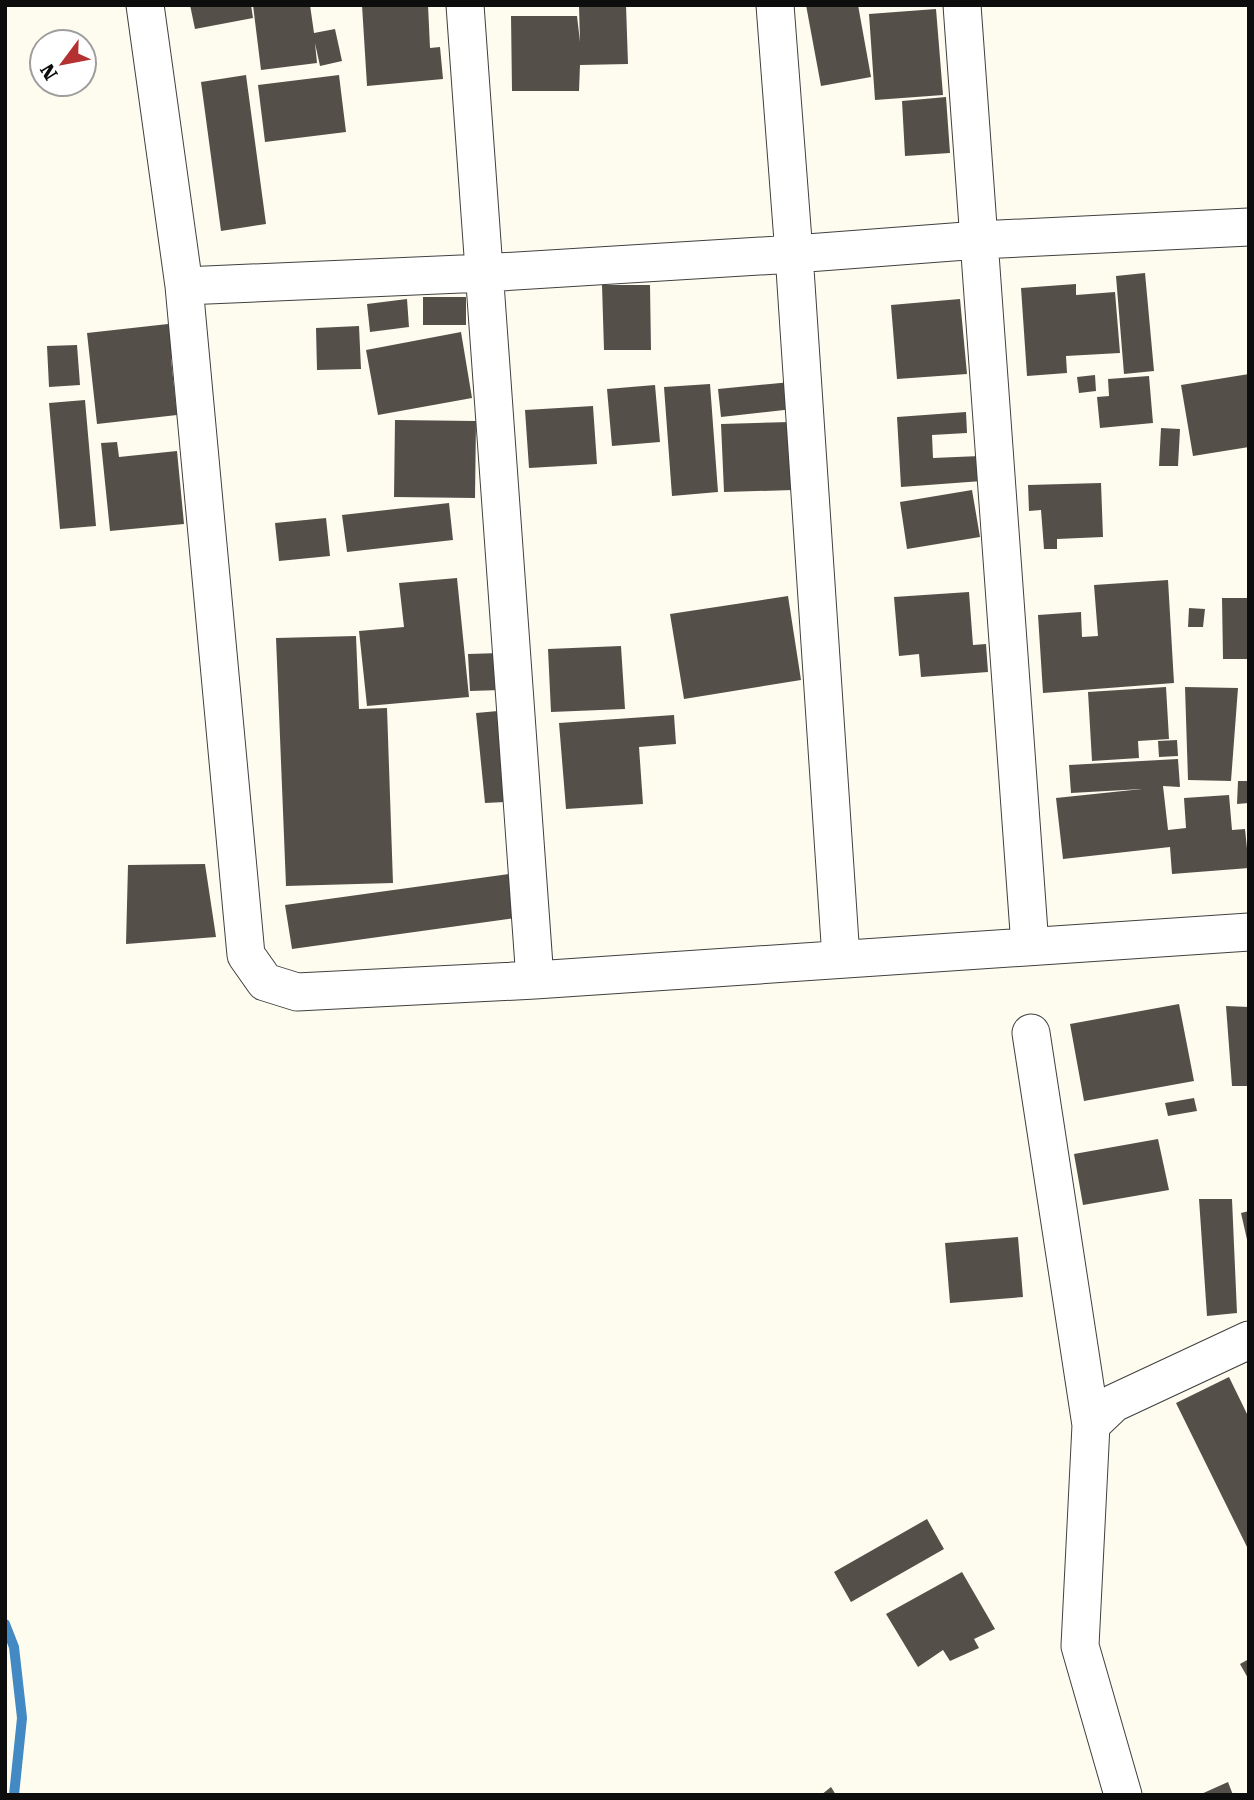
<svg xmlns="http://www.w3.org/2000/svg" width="1254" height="1800" font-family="'Roboto Serif',serif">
	<rect width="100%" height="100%" fill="#fefcef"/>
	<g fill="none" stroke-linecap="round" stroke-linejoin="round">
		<!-- stream -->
		<path stroke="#4389c3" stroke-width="10" d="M5,1624l9,23 8,71 -8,77"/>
	</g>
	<!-- building -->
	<path fill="#554f4a" d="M190,5h61l2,13 -58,11z
		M253,5h57l4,28 21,-4 7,32 -22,5 -5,-23 2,20 -56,7z
		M362,5h66l2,43 10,-1 3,32 -76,7z
		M626,5l2,59 -48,1 -1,26h-67l-1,-75h66l3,26 -1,-36z
		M806,5h52l13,72 -50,9z
		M936,9l7,86 -68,5 -6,-86z
		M246,75l20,149 -45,7 -20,-149z
		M339,75l7,57 -81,10 -7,-57z
		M946,97l4,56 -45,3 -3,-55z
		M1145,273l9,98 -30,3 -8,-98z
		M1076,284v11l39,-3 5,61 -54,3 1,17 -40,3 -6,-88z
		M602,285h48l1,65h-47z
		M423,297h43v28h-43z
		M407,299l2,28 -39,5 -3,-28z
		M960,299l7,75 -70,5 -6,-74z
		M177,323l4,34 -10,2 6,56 -80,9 -10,-91z
		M359,326l2,43 -44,1 -1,-42z
		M461,332l11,66 -94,17 -12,-65z
		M77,345l3,40 -31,2 -2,-41z
		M1249,374v73l-56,9 -12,-71z
		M1095,375l1,16 -17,2 -2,-16z
		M1149,376l4,47 -53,5 -3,-31 12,-1 -1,-17z
		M791,382l2,27 -72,8 -3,-28z
		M710,384l8,108 -46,4 -8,-109z
		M655,385l5,57 -48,4 -5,-57z
		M85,400l11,126 -36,3 -11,-126z
		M593,406l4,58 -68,4 -4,-58z
		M966,412l1,21 -35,2 1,23 47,-2 2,25 -81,6 -4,-70z
		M395,420l81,1 -1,77 -81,-1z
		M790,422l3,68 -69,2 -3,-68z
		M1161,428l19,1 -2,37h-19z
		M117,442l2,15 58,-6 7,73 -74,7 -9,-88z
		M1101,483l2,54 -46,2v10h-13l-3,-39 -12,1 -1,-26z
		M972,490l8,47 -73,12 -7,-47z
		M449,503l4,37 -106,12 -5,-37z
		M326,518l4,38 -51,5 -4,-38z
		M457,578l12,119 -102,9 -8,-75 45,-4 -5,-44z
		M1168,580l6,103 -131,10 -5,-78 43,-3 1,25 16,-1 -4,-51z
		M969,592l4,53 13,-1 2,28 -67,5 -2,-23 -20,2 -5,-59z
		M788,596l13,84 -117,19 -14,-85z
		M1222,598h27v61h-26z
		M1189,608l16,1 -2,18h-15z
		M356,636l3,73 28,-1 6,175 -107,3 -10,-248z
		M621,646l4,63 -74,3 -3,-63z
		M500,653l1,37 -31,1 -2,-37z
		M1166,687l3,52 -31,2 1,17 -47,3 -4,-69z
		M1185,687l53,1 -7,93 -43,-1z
		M498,711l7,91 -20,1 -9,-90z
		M674,715l2,29 -37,3 4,57 -77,5 -7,-86z
		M1177,740l1,16 -19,1 -1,-16z
		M1178,759l2,28 -17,-1 5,44 18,-2 -2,-30 45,-3 3,35 13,-1 4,39 -77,6 -2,-27 -107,12 -7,-61 86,-9 -71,4 -2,-28z
		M1238,781h11v22l-12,1z
		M205,864l11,73 -90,7 2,-79z
		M509,874l7,44 -224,31 -7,-44z
		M1179,1004l15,77 -110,20 -14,-77z
		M1226,1006l23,1v79h-17z
		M1194,1098l3,13 -29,5 -3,-13z
		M1158,1139l11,51 -86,15 -9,-51z
		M1199,1199h33l5,114 -30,3z
		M1249,1211v32l-1,1 -7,-31z
		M1018,1237l5,60 -73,6 -5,-60z
		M1229,1377l20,41v133l-73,-148z
		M927,1519l17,30 -93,53 -17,-30z
		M962,1572l33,57 -21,10 5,9 -29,13 -7,-11 -25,17 -32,-53z
		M1249,1659v21l-9,-16z
		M1228,1782l5,13h-34z
		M831,1787l5,8h-15z"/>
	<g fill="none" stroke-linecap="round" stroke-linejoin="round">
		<defs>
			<path id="minor" d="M145,5l39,281 62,669 19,27 32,10 238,-12 714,-48
				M465,5l70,975
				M775,5l19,249 47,704
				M962,5l68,941
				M184,286l300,-13 310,-19 185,-14 270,-13
				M1031,1033l60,392 -11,221 43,149
				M1091,1425l23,-22 135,-63"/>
		</defs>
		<!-- minor casing -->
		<use href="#minor" stroke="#404040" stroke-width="39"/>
		<!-- minor -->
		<use href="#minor" stroke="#fff" stroke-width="37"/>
	</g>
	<!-- border -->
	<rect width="1254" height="1800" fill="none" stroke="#0d0d0d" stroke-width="14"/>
	<!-- north arrow -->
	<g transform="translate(63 63) rotate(238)"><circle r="33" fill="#ffffff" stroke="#9e9e9e" stroke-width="2"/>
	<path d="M0-5L12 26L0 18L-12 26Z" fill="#b33130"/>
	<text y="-10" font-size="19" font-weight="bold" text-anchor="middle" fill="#0d0d0d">N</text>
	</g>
</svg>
